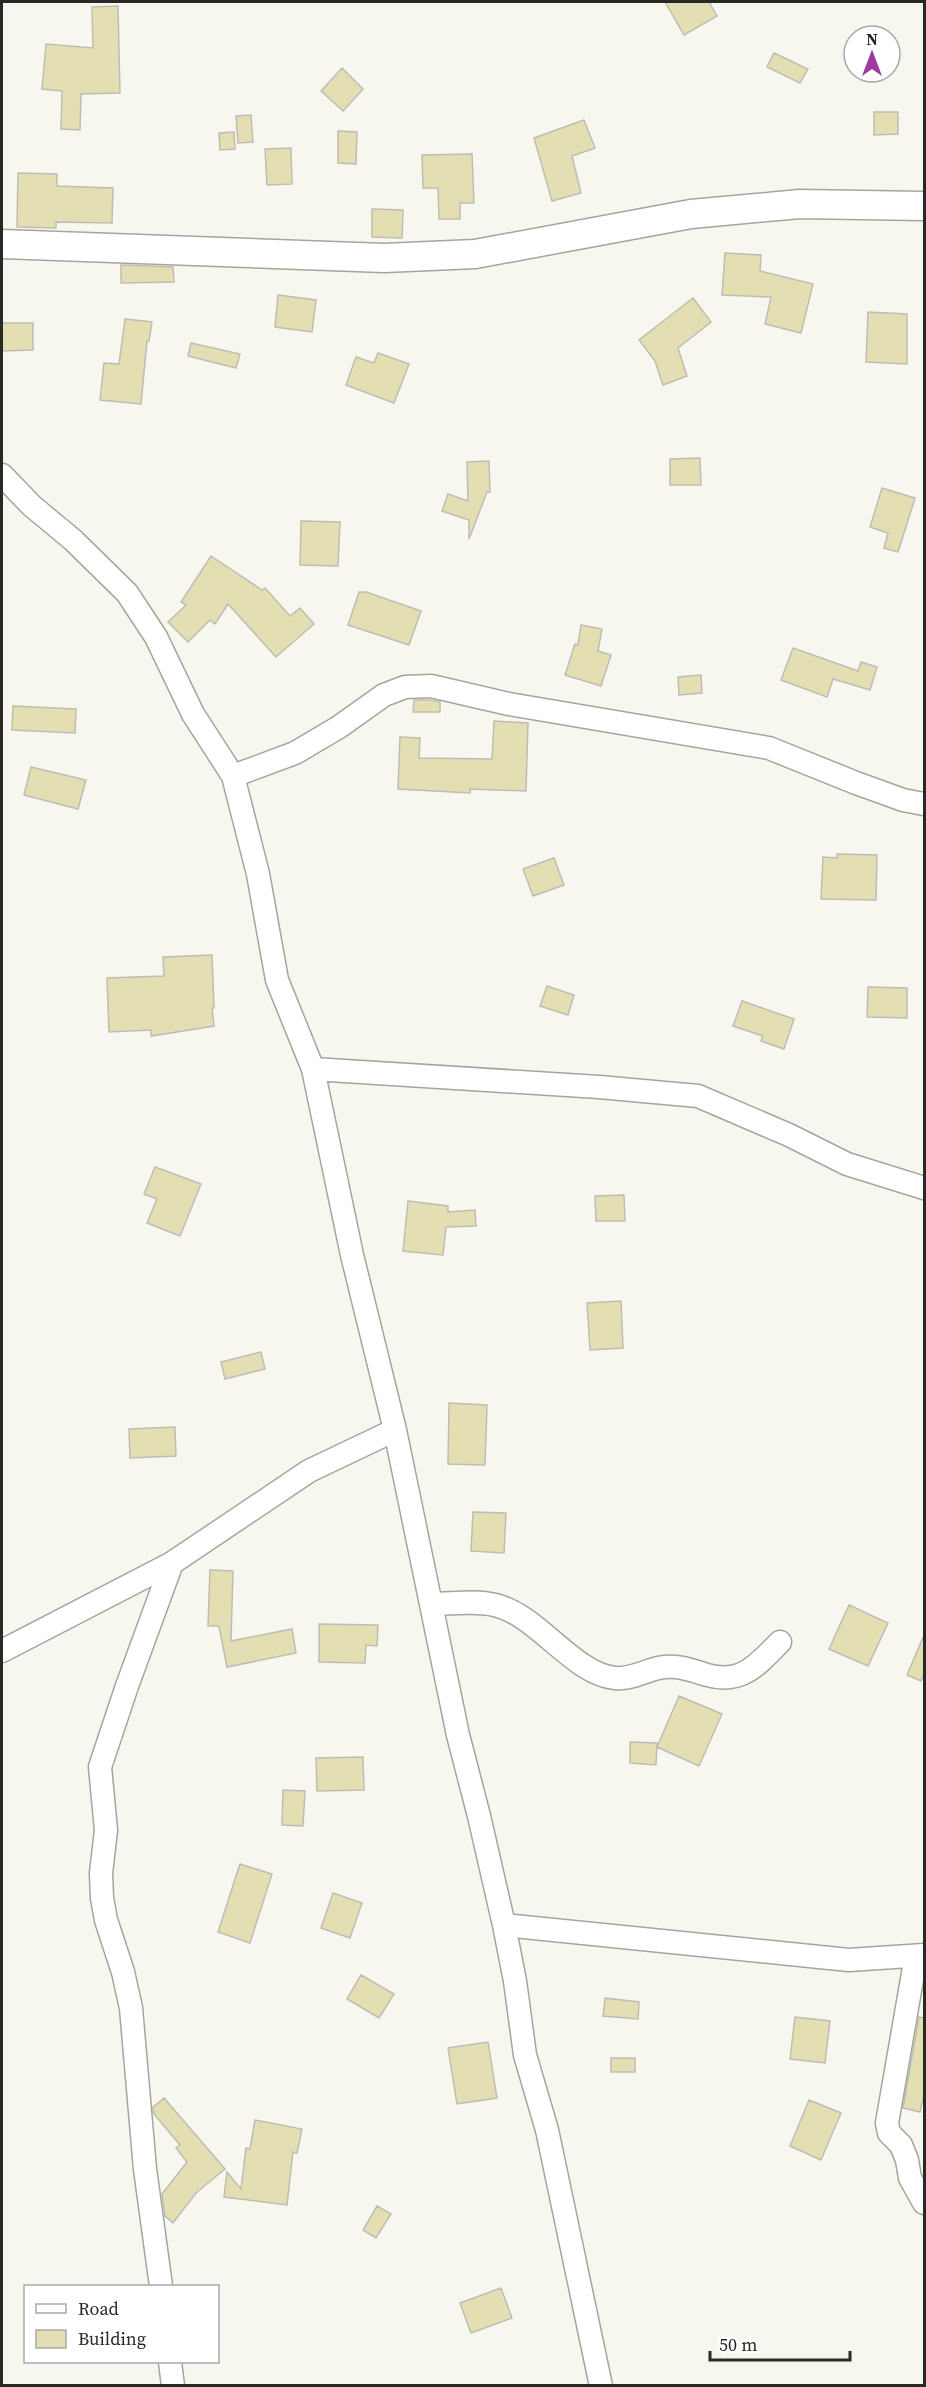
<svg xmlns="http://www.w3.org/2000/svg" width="926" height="2387" font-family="'Source Serif 4',serif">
	<rect width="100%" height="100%" fill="#f8f7ef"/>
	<!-- building -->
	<path fill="#e4dfb2" stroke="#bebdb4" stroke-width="1.5" d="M665,2h44l8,14 -33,19z
		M118,6l2,87 -39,1 -1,36 -19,-1 1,-38 -20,-2 4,-45 47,4 -1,-41z
		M774,53l34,16 -8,14 -33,-16z
		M342,68l21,21 -20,22 -22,-20z
		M874,112h24v22l-24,1z
		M251,115l2,27 -15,1 -2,-27z
		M584,120l11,28 -23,8 9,37 -29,8 -18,-63z
		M338,131l19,1 -1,32 -18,-1z
		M234,132l1,17 -15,1 -1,-17z
		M291,148l1,36 -25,1 -2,-36z
		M472,154l2,49h-14v16h-21l-1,-31h-15l-1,-33z
		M18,173l39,1v12l56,2 -1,35 -56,-1v6l-39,-1z
		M372,209l31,1 -1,28 -30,-1z
		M725,253l36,2 -1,16 53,13 -12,49 -36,-9 6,-27 -49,-2z
		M121,265l52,2 1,15 -53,1z
		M278,295l38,5 -4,32 -37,-5z
		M693,298l18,24 -33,26 9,28 -24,9 -8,-24 -16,-21z
		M868,312l39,2v50l-41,-2z
		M125,319l27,3 -3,19h-2l-6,63 -41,-4 4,-37 15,1z
		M2,323h31v27l-31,1z
		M191,343l49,11 -4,14 -48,-12z
		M378,353l31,11 -15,39 -48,-18 10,-28 18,6z
		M700,458l1,27h-31v-26z
		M489,461l1,31h-3l-18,47v-19l-27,-9 6,-17 20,7 -1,-39z
		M882,488l33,10 -17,54 -14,-4 4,-15 -18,-6z
		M301,521l39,1 -2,44 -38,-1z
		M211,556l51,34 3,-2 25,28 10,-8 14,16 -38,33 -48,-53 -13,20 -5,-4 -22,22 -20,-20 18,-17 -5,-3z
		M359,592h7l55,19 -12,34 -61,-20z
		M581,625l21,4 -4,22 13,4 -10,31 -36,-11 10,-31 3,1z
		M793,648l65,23 3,-9 16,5 -7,23 -37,-11 -6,18 -46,-17z
		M701,675l1,18 -23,2 -1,-18z
		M414,700h16l10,2v10h-27z
		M13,706l63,3 -1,24 -63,-3z
		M494,721l34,2 -2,68 -56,-2v4l-72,-4 2,-52 20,1 -1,20 73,1z
		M31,767l55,13 -8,29 -54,-14z
		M837,854l40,1 -1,45 -55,-1 2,-42 14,1z
		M554,858l10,27 -31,11 -10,-27z
		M212,955l2,53h-2l2,18 -63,10v-6l-42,2 -2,-54 57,-2 -1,-19z
		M547,986l27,9 -6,20 -28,-9z
		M868,987l39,1v30l-40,-1z
		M742,1001l52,18 -10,30 -23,-8 2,-5 -30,-10z
		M155,1167l46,17 -21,52 -33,-13 10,-24 -13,-5z
		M624,1195l1,26h-29l-1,-25z
		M408,1201l40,5v6l27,-2 1,16 -30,1 -3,28 -40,-4z
		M621,1301l2,47 -33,2 -3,-47z
		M261,1352l4,17 -40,10 -4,-17z
		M449,1403l38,2 -2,60 -37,-1z
		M175,1427l1,29 -46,2 -1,-29z
		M473,1512l33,1 -2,40 -33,-2z
		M210,1570l23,1 -2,70 61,-12 4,24 -69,14 -8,-41h-11z
		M849,1605l39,18 -20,43 -39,-17z
		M319,1624l59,1 -1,21 -11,-1 -1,18 -46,-1z
		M924,1635v38l-3,8 -14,-6z
		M679,1696l43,18 -23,52 -42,-19z
		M630,1742l27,1 -1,22 -26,-2z
		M363,1757l1,33 -47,1 -1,-33z
		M283,1790l22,1 -2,35 -21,-1z
		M240,1864l32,10 -22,69 -32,-11z
		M333,1893l29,10 -12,35 -29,-10z
		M361,1975l33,19 -15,24 -32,-19z
		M605,1998l34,4 -1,17 -35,-3z
		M795,2017l35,4 -5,42 -35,-4z
		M919,2017l5,1v76l-4,18 -17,-4z
		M488,2042l9,56 -40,6 -9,-56z
		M611,2058h24v14h-24z
		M164,2098l61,71 -29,24 -23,30 -8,-7 -3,-22 25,-32 -11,-14 4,-3 -26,-31 -1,-7z
		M809,2100l32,13 -20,47 -31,-14z
		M255,2120l47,9 -5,24 -4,-1 -6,53 -63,-8 3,-25 14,17 5,-41 4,1z
		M377,2206l14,8 -15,24 -13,-8z
		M501,2288l11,30 -41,15 -11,-30z"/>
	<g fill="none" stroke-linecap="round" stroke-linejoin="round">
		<defs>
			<path id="minor" d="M2,475l30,31 41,34 54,53 29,44 37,77 40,62 25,98 19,106 36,89 39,186 43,175 63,305 21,81 25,109 11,56 10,74 22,75 54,256
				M233,776l62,-23 44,-26 45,-32 21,-8 26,-1 78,18 260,44 87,35 47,17 21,4
				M313,1069l286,18 99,9 91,39 58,29 77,24
				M431,1604c21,0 44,-4 64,1 43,10 78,69 120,73 22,2 38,-14 61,-11 12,1 20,5 31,8 35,10 51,-11 73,-33
				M2,1651l170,-88 137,-92 86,-41
				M504,1925l345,35 75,-5
				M916,1956l-29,167 2,10 12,12 6,15 3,18 14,25
				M161,2286l-16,-117 -14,-161 -8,-36 -17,-52 -4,-22 -1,-25 5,-43 -6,-63 27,-81 45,-123
				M170,2362l3,24"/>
			<path id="tertiary" d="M2,244l382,14 91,-4 216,-40 109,-10 124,2"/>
		</defs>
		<!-- minor casing -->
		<use href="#minor" stroke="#a6a59d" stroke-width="25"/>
		<!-- tertiary casing -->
		<use href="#tertiary" stroke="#a6a59d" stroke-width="31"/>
		<!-- minor -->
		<use href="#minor" stroke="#fff" stroke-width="22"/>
		<!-- tertiary -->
		<use href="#tertiary" stroke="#fff" stroke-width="28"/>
	</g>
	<!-- border -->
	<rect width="926" height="2387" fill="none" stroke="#282824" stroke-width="6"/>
	<!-- legend -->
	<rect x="24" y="2285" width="195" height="78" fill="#ffffff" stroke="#a9a9a7" stroke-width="1.5"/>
	<rect x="36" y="2304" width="30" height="9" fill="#ffffff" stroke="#a9a9a7" stroke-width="1.5"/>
	<text x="78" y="2315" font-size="18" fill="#282824">Road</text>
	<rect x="36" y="2330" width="30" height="18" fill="#e4dfb2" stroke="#a9a9a7" stroke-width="1.5"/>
	<text x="78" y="2345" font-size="18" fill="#282824">Building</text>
	<!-- north arrow -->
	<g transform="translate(872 54)"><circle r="28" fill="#ffffff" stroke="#a9a9a7" stroke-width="1.5"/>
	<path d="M0-4.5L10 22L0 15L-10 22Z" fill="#9e3ba1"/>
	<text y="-9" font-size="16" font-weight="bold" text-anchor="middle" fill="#282824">N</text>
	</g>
	<!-- scale -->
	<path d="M710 2351v9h140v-9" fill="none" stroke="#282824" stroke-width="3"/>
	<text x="719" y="2351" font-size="18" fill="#282824" stroke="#ffffff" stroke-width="4.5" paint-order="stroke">50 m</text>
</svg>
